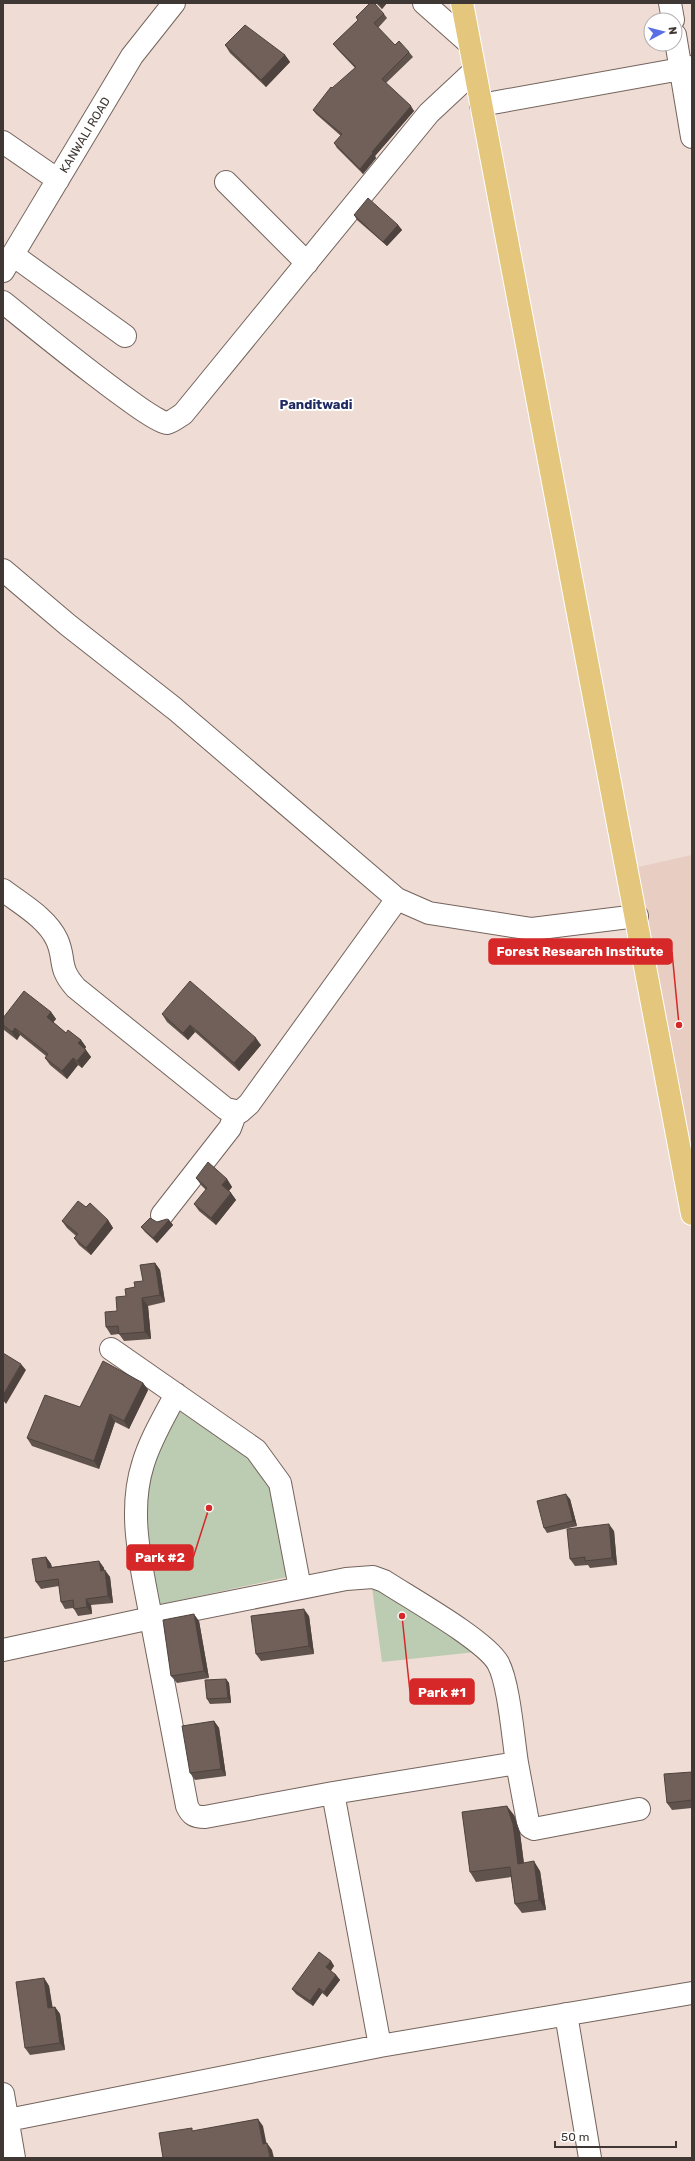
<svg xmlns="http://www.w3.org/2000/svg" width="695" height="2161" font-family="Rubik,sans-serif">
	<rect width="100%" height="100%" fill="#efdcd4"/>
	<!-- built -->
	<path fill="#e7cdc2" d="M692,855v329l-54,-317z"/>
	<!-- green -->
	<path fill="#bcccb2" d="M173,1407l76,51 25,29 13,90 -134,29 -15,-76 13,-79z
		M371,1580l114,71 -103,11z"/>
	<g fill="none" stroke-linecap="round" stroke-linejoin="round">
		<defs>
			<path id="minor" d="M424,3l45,40
				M670,3l3,17
				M675,35l17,102
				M481,105l211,-38
				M3,142l55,38
				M226,182l81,81
				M13,255l112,81
				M3,271l129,-215 42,-53
				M3,302c21,17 148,121 164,121 5,-1 11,-6 16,-9l246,-301 45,-42
				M3,570l65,55 107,84 222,190 -148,205 -9,8 -14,-3 -150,-121c-19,-21 -10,-28 -19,-48 -10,-22 -36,-36 -54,-50
				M397,899l32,14 103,16 105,-13
				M162,1215l68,-87 6,-16
				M111,1349l145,101 24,33 20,105
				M176,1394c-12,23 -26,46 -33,70 -16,50 -1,104 8,154l195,-39 27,-2 11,4c26,17 101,59 114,82 11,20 15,75 19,100l-184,30
				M3,1650l148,-32 36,188c4,9 8,11 18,11l128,-24 47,253
				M517,1763l11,59 2,5 4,2 105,-20
				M566,2014l24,144
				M3,2094l11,64
				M3,2121l377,-75 312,-53"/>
			<path id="major" d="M462,3l230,1211"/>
		</defs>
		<!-- minor casing -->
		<use href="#minor" stroke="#74645d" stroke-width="24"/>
		<!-- major casing -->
		<use href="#major" stroke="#fff" stroke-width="24"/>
		<!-- minor -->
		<use href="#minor" stroke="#fff" stroke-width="22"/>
		<!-- major -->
		<use href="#major" stroke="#e4c77c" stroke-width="22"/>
	</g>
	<!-- wall -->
	<path fill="#60534d" d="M376,3h11l-5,6z
		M384,14l3,4 -9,10 17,17 14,7 4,5 -27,26 28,28 -39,45 1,2 -13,16 -26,-26 -3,-5 7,-7 -25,-22 -3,-4 42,-42 -18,-19 -4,-5 25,-24 -2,-3z
		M225,45l60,10 5,7 -24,25 -36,-34z
		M354,215l44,10 4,5 -15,16 -30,-26z
		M51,1012l5,7 -3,3 13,11 15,7 5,7 -1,2 6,8 -9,11 -4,-3 -11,14 -17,-14 -5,-7 1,-2 -26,-21 -3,5 -13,-10 -1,-2v-10z
		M162,1014l99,31 -22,26 -44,-39 -7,8 -21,-18z
		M196,1178l31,1 5,8 -3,4 2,2 5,7 -20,25 -17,-14 -5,-7 12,-14 -5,-5z
		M108,1220l5,8 -22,27 -12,-10 -5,-7 2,-2 -9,-8 -5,-7z
		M169,1220l4,5 -16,18 -12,-11 -4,-5 16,-5z
		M155,1263l5,7 5,32 -17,4 3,33 -27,2 -5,-7 -8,1 -5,-8 29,-40 8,-6z
		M143,1383l5,7 -19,39 -14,-7 -16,47 -67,-23 -5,-8 53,-31z
		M570,1499l7,27 -30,7 -3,-5z
		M614,1531l3,34 -27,3 -2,-3 -13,1 -5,-7z
		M46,1557l5,7 1,3 47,-6 5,7v2l6,7 3,26 -22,2 1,9 -14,2 -4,-7 -1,-1 -8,1 -4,-7 -2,-16 -18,3 -5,-7z
		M309,1616l5,38 -53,7 -5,-7z
		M199,1621l10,57 -32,5 -6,-7z
		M226,1679l3,4 2,20 -21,1 -3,-5z
		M214,1721l5,7 7,48 -31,4 -5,-7z
		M692,1772v36l-20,2 -5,-7z
		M514,1815l6,18 4,30 16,8 6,39 -24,3 -7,-9 -4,-27 -35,5 -6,-10z
		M331,1961l3,5 -3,5 5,4 4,5 -13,17 -5,-4 -9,13 -17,-12 -4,-5z
		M44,1978l5,8 3,21h3l5,7 5,36 -35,5 -5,-7z"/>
	<!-- shaded-wall -->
	<path fill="#4e433e" d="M380,3h7l-5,6 -3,-5z
		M285,55l5,7 -24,25 -5,-7z
		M411,106l3,5 -39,45 1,2 -13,16 -3,-5 12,-17z
		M398,225l4,5 -15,16 -4,-4z
		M51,1012l5,7 -4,5 -5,-7z
		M190,1025l5,7 -7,8 -5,-7z
		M15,1028l5,7 -3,5 -5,-8z
		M256,1038l5,7 -22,26 -5,-8z
		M81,1040l5,7 -2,3 -6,-7z
		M86,1050l5,7 -9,11 -5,-7z
		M73,1058l5,7 -11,14 -5,-8z
		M227,1179l5,8 -5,6 -5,-8z
		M231,1193l5,7 -20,25 -5,-7z
		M108,1220l5,8 -22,27 -5,-7z
		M169,1220l4,5 -16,18 -4,-5z
		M155,1263l5,7 5,32 -5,-7z
		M142,1298l6,8 3,33 -6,-7z
		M21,1364l5,6 -20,34 -3,-4v-5z
		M143,1383l5,7 -19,39 -5,-8z
		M110,1414l5,8 -16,47 -5,-8z
		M566,1494l4,5 7,27 -4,-5z
		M609,1524l5,7 3,34 -5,-7z
		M46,1557l5,7 2,11 -5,-7z
		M99,1561l5,7 1,10 -4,-7z
		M105,1570l5,7 3,26 -5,-7z
		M86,1599l5,6 1,9 -5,-7z
		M304,1609l5,7 5,38 -5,-8z
		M194,1614l5,7 10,57 -5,-7z
		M226,1679l3,4 2,20 -3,-5z
		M214,1721l5,7 7,48 -5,-7z
		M507,1806l7,9 6,18 5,40 -7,-9z
		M534,1861l6,10 6,39 -7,-10z
		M331,1961l3,5 -5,6 -3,-5z
		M336,1975l4,5 -13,17 -3,-5z
		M44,1978l5,8 5,29 -6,-7z
		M319,1988l3,5 -9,13 -3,-5z
		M55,2007l5,7 5,36 -5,-7z
		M258,2119l5,7 5,25 -5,-7z
		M267,2143l5,7 2,8h-4z"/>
	<!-- building -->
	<path fill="#706059" stroke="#4e433e" d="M370,3h4l10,11 -10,9 21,22 4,-4 10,11 -27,27 29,27 -39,46 1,1 -13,16 -26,-26 8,-9 -29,-24 18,-23 1,1 24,-21 -23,-23 25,-24 -2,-3z
		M245,25l40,30 -24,25 -36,-35z
		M368,198l30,27 -15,17 -29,-27z
		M190,981l66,57 -22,25 -44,-38 -7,8 -21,-19z
		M24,991l27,21 -4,5 19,16 2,-3 13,10 -3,3 8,7 -9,11 -4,-3 -11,13 -17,-13 3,-4 -33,-26 -3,4 -9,-7v-7z
		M208,1162l19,17 -5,6 9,8 -20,25 -17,-14 13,-16 -11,-10z
		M78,1201l8,6 4,-4 18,17 -22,28 -12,-10 4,-4 -16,-13z
		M150,1218l7,4 10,-3 2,1 -16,18 -12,-11z
		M155,1263l5,32 -18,3 3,34 -26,2 -1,-8 -12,1 -1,-15 12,-1 -1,-14 10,-1 -1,-7 10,-2 -1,-5 9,-1 -3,-16z
		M3,1353l18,11 -18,31z
		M103,1361l40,22 -19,38 -14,-7 -16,47 -67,-23 18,-43 35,12z
		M566,1494l7,27 -29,7 -7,-27z
		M609,1524l3,34 -27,3v-4l-15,2 -3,-30z
		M46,1557l2,11 51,-7 2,10 4,-1 3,26 -22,3 1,8 -13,2 -1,-9 -12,2 -3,-23 -22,3 -4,-23z
		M304,1609l5,37 -53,8 -5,-38z
		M194,1614l10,57 -33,5 -8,-56z
		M226,1679l2,19 -21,1 -2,-19z
		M214,1721l7,48 -31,4 -8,-47z
		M692,1772v28l-25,3 -3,-29z
		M507,1806l6,18 5,40 16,-3 5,39 -24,4 -5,-37 -40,5 -8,-60z
		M319,1952l12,9 -5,6 10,8 -12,17 -5,-4 -9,13 -18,-12z
		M44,1978l4,30 7,-1 5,36 -35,5 -9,-66z
		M258,2119l5,25 4,-1 3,15h-107l-4,-25 33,-5v3z"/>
	<g text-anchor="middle" stroke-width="4" stroke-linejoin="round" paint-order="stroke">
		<!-- street labels -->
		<g font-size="12" fill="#3f3734" stroke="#fff">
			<text transform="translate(85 135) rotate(-59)" y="4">KANWALI ROAD</text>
		</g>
		<!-- neighbourhood labels -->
		<g font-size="13" font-weight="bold" fill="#1f2a62" stroke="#fff">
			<text x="316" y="409">Panditwadi</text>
		</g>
	</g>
	<!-- callouts -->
	<path fill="none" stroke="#d62828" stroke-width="1.5" d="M679 1025L672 952M209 1508L193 1558M402 1616L410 1692"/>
	<g fill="#d62828" stroke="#fff" stroke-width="1.5">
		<circle cx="679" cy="1025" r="4"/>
		<circle cx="209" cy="1508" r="4"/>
		<circle cx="402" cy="1616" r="4"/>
	</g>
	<g fill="#d62828" stroke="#d62828" stroke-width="1.5">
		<rect x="489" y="939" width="183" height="25" rx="4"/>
		<rect x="127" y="1545" width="66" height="25" rx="4"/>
		<rect x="410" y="1679" width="64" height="25" rx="4"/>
	</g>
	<g font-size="13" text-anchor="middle" font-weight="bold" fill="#fff">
		<text x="580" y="956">Forest Research Institute</text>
		<text x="160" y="1562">Park #2</text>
		<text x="442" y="1697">Park #1</text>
	</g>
	<!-- border -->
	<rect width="695" height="2161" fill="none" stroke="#3f3734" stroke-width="8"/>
	<!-- north arrow -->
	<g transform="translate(663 32) rotate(83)"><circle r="19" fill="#ffffff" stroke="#b2afae"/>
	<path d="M0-3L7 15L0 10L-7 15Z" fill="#596fe6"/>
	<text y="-6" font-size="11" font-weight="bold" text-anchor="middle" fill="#3f3734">N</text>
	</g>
	<!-- scale -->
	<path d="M555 2141v6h121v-6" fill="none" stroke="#3f3734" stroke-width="2"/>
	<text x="561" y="2141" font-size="12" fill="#3f3734" stroke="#ffffff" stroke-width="3" paint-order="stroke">50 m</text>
</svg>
